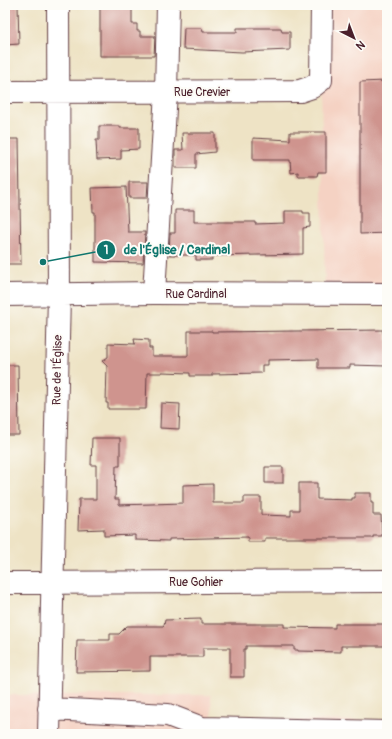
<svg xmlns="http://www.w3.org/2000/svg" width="392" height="739" font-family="Pangolin,sans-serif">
	<rect width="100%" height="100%" fill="#fdfcf7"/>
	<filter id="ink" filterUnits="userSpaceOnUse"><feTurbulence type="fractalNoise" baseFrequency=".025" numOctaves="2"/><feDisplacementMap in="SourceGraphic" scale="8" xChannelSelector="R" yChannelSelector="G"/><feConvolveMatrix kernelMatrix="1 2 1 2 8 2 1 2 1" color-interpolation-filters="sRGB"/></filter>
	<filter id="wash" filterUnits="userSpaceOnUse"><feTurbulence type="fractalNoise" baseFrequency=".012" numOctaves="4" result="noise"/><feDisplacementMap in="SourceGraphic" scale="16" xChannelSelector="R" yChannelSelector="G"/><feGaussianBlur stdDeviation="0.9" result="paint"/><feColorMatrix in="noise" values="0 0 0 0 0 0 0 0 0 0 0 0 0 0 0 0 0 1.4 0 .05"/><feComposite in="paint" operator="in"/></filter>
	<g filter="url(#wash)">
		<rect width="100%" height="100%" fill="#eee3c5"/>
		<!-- built -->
		<path fill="#f5d2c3" d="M322,5h65v289l-62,1 -4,-215z
			M5,695h206l1,24 175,2v13h-382z"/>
		<g id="blocks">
			<!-- building -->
			<path fill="#cf948e" d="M5,5h13l1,39 -14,1z
				M100,5h32v19h5v7h3v5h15l-1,20h-54z
				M184,28h18l1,4h34v-4h44l1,4h8v18l-48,2 -59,-3z
				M386,81l1,152 -27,1v-152z
				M99,126h21v2h19v21l-18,1v9l-24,1 -1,-20h3z
				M290,132h36v40h-8l-1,4h-19v-4l-7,1 -1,-13h-37v-22l37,2z
				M182,133h33v19l-19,2v14h-21v-18h8z
				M5,139h14l2,125h-16z
				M129,182h19l-1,16h-18z
				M126,187l2,45h17l-2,31 -48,-1v-50h-2l-1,-24z
				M175,210h19v12h61v2l30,-1v-12h18v2h7v14l-7,1v26l-91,2v4h-16v-5h-27l1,-22h5z
				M383,330v3h4v33l-37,-1v3h-32v-9l-50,1v5h-6v8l-50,1v2h-22v-3l-28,-1v1h-15l-1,36h-38v-6h-2l1,-37 -5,-5 6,-4v-14l27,1 -1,-5 15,1v8h3v8h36v-25h24v1z
				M5,365h13l1,70h-14z
				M161,403l19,1 -1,25 -19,-1z
				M92,438h28v28h-4l-1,33h4v6l64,-2v-18l30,-1v19h31v-6h17v18l30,1v-6h8v-27h18v16l35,1v-2h3v-5h16v10h2v12h8l1,21h-9v2h-108v4h-17v-5l-79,2v2l-34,-1v-5l-31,1v-7l-26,1 1,-31h17v-34h-5z
				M265,467h18v16h-18z
				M201,619v5h83v3l51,1v-4h52v22h-46v6l-43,-1v-1h-4v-4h-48v3h-2v28h-14v-29h-27v9h-53v14l-74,1 1,-32h33v-6h9l8,-8h36l1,-1 1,-5z"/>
		</g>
	</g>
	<g filter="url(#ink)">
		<use href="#blocks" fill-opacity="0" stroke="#633c42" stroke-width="1"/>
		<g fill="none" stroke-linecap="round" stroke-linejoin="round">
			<defs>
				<path id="minor" d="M5,92l295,-1 12,-4 9,-7 1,-75
					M154,293l12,-201 2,-87
					M5,295l149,-2 233,1
					M5,583l382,-2
					M49,709l119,6 34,13 185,4
					M49,734l10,-439 -1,-290"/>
			</defs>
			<!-- minor casing -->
			<use href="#minor" stroke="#633c42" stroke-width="24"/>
			<!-- minor -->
			<use href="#minor" stroke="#fff" stroke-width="22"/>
		</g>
	</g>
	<g text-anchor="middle" stroke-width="4" stroke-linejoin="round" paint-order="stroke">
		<!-- street labels -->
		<g font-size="12" fill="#4a1f2b" stroke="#fdfcf7">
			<text x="202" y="96">Rue Crevier</text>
			<text x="196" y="298">Rue Cardinal</text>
			<text transform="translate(57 370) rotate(-89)" y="4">Rue de l'Église</text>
			<text x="196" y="586">Rue Gohier</text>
		</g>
	</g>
	<!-- callouts -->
	<path fill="none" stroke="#0f766e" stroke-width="1.5" d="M43 262L106 250"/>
	<g fill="#0f766e" stroke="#fdfcf7" stroke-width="1.5">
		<circle cx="43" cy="262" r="4"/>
		<circle cx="106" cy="250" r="10"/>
	</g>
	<g font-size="12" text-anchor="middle" font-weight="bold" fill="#fff">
		<text x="106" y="254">1</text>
	</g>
	<g font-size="13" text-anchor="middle" font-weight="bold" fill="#0f766e" stroke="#fdfcf7" stroke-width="4" stroke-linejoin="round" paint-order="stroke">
		<text x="177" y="254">de l'Église / Cardinal</text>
	</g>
	<!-- margin -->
	<rect width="392" height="739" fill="none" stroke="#fdfcf7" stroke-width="20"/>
	<!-- north arrow -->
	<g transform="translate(354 38) rotate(138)" stroke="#fdfcf7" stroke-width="3" paint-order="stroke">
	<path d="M0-3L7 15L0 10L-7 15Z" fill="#4a1f2b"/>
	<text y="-6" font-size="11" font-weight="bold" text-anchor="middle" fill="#4a1f2b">N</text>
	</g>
</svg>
